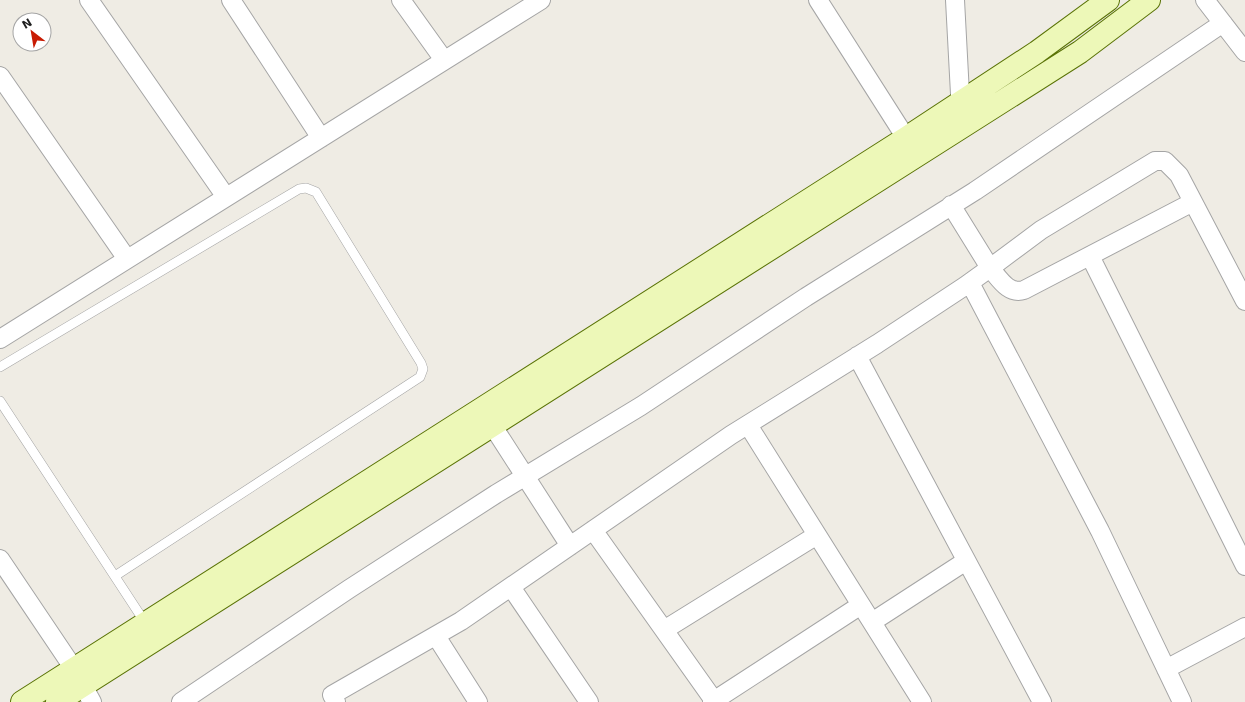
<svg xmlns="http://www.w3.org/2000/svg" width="1245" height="702" font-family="'DejaVu Sans',sans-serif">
	<rect width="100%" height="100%" fill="#efece4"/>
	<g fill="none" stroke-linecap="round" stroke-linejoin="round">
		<defs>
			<path id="lane" d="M0,367l299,-178 7,-1 10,4 105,171 2,6 -3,8 -305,199
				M0,401l146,223"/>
			<path id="street" d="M89,0l137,197
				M231,0l90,138
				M401,0l43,60
				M818,0l88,138
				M955,0l6,113
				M1205,0l40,52
				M0,76l127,183
				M1193,202l-169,88c-16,5 -25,-12 -34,-22l51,-38 114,-69h10l14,14 66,126
				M1090,256l155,310
				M970,283l130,248 82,171
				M0,339l541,-339
				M857,356l185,346
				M485,414l85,132
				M748,425l174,277
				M593,530l122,172
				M0,559l74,110 18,33
				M511,587l78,115
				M872,622l94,-61
				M664,630l153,-95
				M436,636l42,66
				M1166,669l79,-42
				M181,702l168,-113 147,-95 145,-88 165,-109 169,-106 248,-168
				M336,702l-4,-7 129,-74 270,-186 146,-91 88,-58 25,-18 -39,-63
				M712,702l149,-97"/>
			<path id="secondary" d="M22,702l884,-564 131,-86 71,-52
				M57,702l1023,-650 69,-52"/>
		</defs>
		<!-- lane casing -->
		<use href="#lane" stroke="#a5a5a5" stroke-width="10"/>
		<!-- street casing -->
		<use href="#street" stroke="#a5a5a5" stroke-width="20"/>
		<!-- secondary casing -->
		<use href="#secondary" stroke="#5a7306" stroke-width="24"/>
		<!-- lane -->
		<use href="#lane" stroke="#fff" stroke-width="9"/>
		<!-- street -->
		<use href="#street" stroke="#fff" stroke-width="18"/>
		<!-- secondary -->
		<use href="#secondary" stroke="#edf8b8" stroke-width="22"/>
	</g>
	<!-- north arrow -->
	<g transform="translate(32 32) rotate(329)"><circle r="19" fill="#ffffff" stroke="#a5a5a5"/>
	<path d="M0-3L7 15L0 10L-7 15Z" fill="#c81b03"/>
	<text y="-6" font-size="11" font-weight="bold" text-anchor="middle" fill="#1e1e1e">N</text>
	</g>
</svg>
